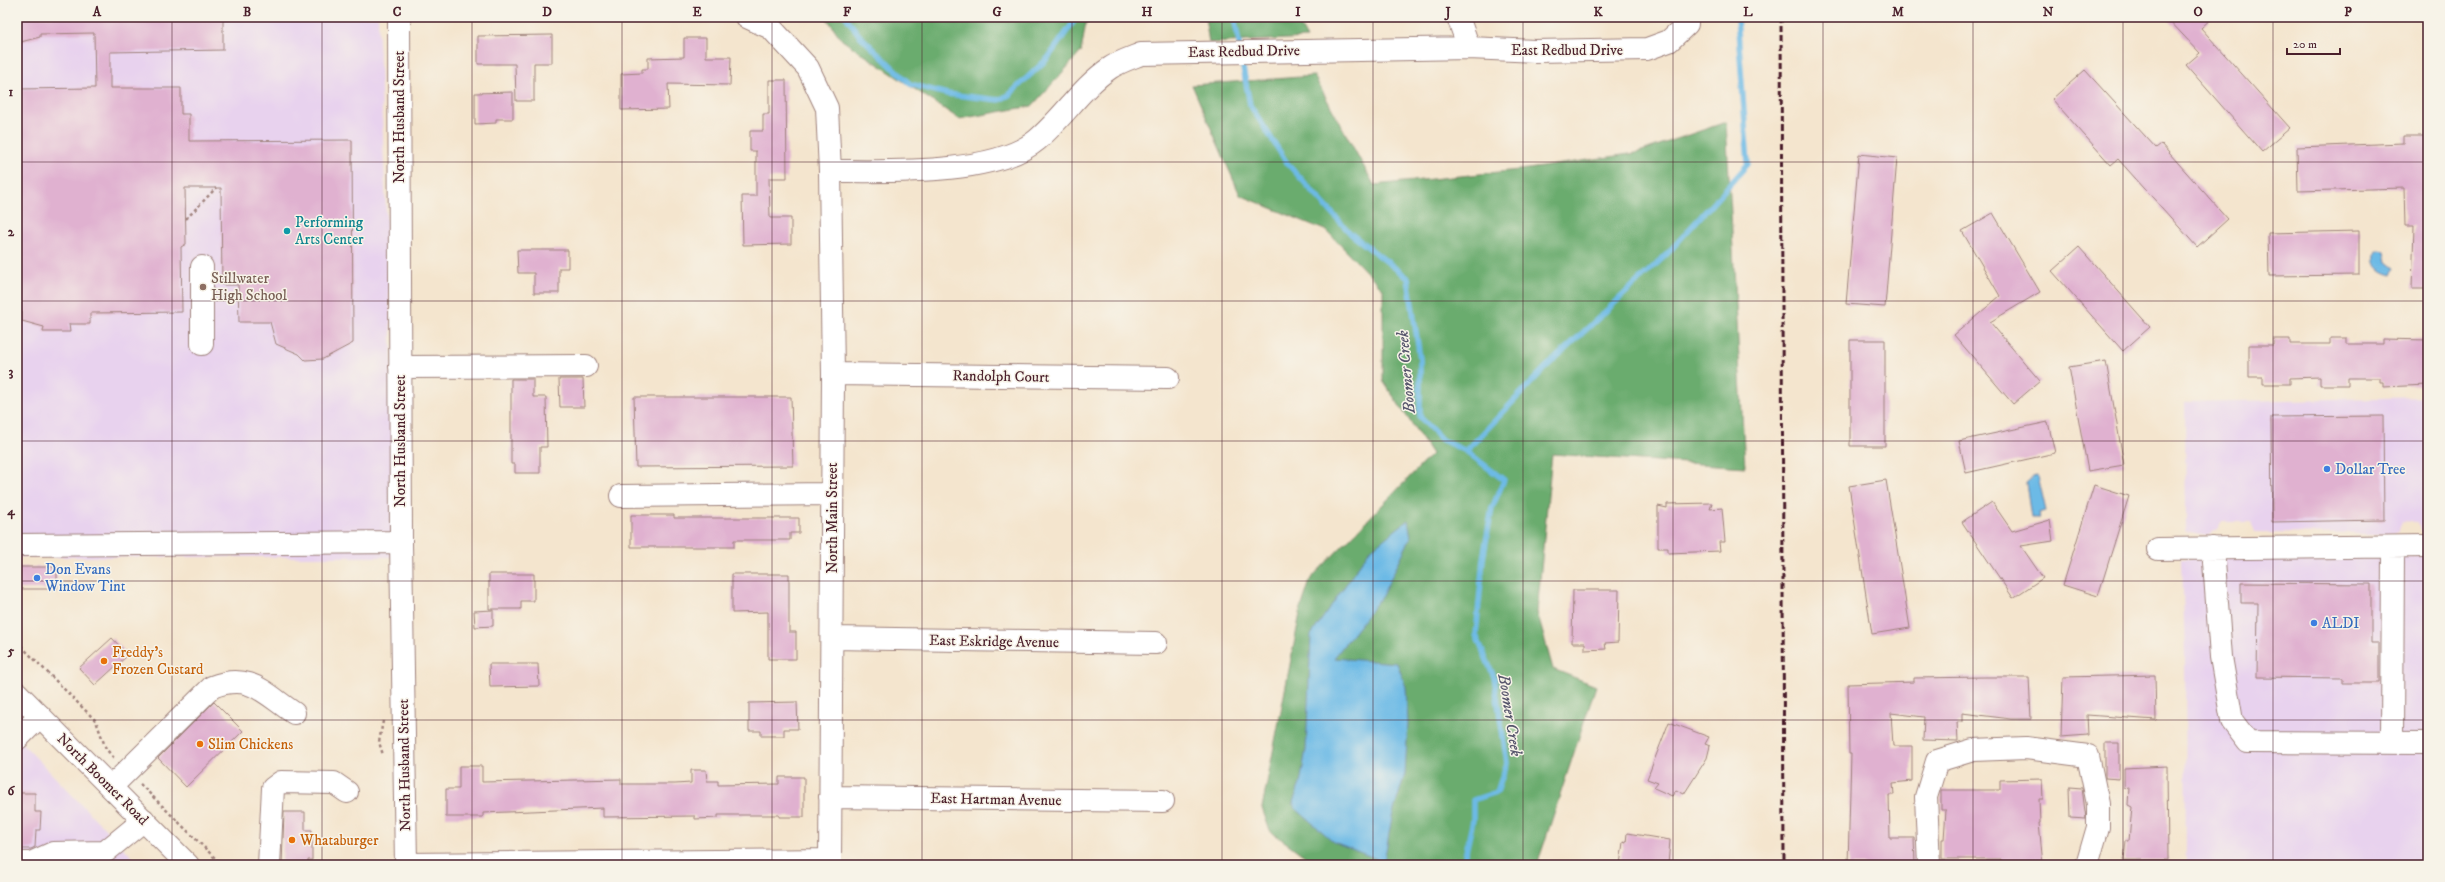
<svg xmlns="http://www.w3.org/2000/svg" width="2445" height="882" font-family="'IM FELL DW Pica',serif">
	<rect width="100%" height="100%" fill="#f7f3e8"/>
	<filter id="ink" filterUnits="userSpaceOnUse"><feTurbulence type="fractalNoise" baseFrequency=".025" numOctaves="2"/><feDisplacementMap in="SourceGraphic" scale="8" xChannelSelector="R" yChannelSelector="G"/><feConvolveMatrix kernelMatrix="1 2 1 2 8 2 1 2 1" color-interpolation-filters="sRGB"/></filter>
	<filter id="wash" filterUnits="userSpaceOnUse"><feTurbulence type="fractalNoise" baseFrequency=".012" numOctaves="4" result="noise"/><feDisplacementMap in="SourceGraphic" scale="16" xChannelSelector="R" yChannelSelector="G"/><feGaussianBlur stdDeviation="0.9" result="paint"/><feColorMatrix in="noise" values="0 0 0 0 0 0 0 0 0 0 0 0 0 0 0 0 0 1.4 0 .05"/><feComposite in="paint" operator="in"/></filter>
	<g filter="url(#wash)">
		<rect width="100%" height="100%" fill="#f4e5ce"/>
		<!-- built -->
		<path fill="#e8d2ee" d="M17,17h361l22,540h-383z
			M2428,397v136h-5l-6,-11 -16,-1 -2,9 -10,4 -134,-1 -4,-11h-29l-5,8 -10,6 -21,-4 -1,-130z
			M2428,555v310h-242l-1,-210 -3,-96z
			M17,738l123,127h-123z"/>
		<!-- forest -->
		<path fill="#6bac6e" stroke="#5a664c" d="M826,17h261l-6,35 -49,54 -73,13 -117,-79z
			M1205,17h90l12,21 -98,5z
			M1314,76l60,109 154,-16 108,-16 90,-31 19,345 -193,-13 -15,158 16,57 43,17 -59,179h-220l-47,-34 -8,-23 39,-200 10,-30 121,-124 -49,-73v-92l-56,-58 -87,-36 -48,-110z"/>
		<!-- water -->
		<path fill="#6cbae6" stroke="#5b6c88" d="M2381,250l4,2 2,10 8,6 -3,7c-12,-3 -21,-9 -16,-24z
			M2038,476l8,35 -7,2 1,5h-9l-5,-35 7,-6z
			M1408,520l3,17 -29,59 -48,62 63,5 9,24 2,36 -3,51 -13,43 -8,45 -50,-20 -39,-34 -2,-6 7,-18 6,-35 5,-114 58,-84z"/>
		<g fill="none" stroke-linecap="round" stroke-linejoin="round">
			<!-- stream -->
			<path stroke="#6cbae6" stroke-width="5.5" d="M846,17l13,18 51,49 37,10 52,6 10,-5 39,-37 29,-41
				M1234,17l6,31
				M1241,57l9,48 37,58 64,71 57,44 12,81v58l22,23 24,11 38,29 -12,28 -9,51 -7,76 18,42 13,86 -10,29 -24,8v20l-10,45
				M1466,451l80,-84 121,-113 81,-90 -11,-147"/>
		</g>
		<g id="blocks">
			<!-- building -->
			<path fill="#e0b1d0" d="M17,17h206v33l-113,2v36h71v26h8v27l163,-1 1,203 -30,16 -18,1 -6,-6 -23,-10 -6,-22h-31l-1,-37h-16l-1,-97h-36l1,56 -5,3 1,65 -92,1v11h-21l1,8h-27l1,-5 -22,-6v-9h-5v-223l78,-1 -1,-55 -54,1v3l-23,6z
				M2166,17h47l-12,11 89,100 -28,24 -76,-87 14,-12z
				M552,35v28h-18v38h-18l-1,-37h-37v-28z
				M684,38h22v19h25l-1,28 -62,-1 1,25 -48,1v-36l21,-1v-4h6v-11l36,-1z
				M2085,70l71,78 5,-4 67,75 -31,28 -79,-88 -7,6 -59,-66z
				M769,80h17l1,98h-18l1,40h21v26l-48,1 -1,-49h14v-45h-6v-20h13v-17h6z
				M513,92v27h-17v4l-21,1v-31z
				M2403,136h25l-1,153h-15l2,-63h-9l-1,-38 -106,3 -1,-44 106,-4z
				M1859,154l38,4 -12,149 -39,-3z
				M1993,213l47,79 -50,30 50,59 -27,23 -59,-69 46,-39 -38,-65z
				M2359,231v44l-90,1 -1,-43z
				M2079,247l71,80 -27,24 -71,-80z
				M517,250h51v18h-9v25h-25v-20h-16z
				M2330,338h17v6h36v-5l45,1v45l-45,2v-5h-3v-4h-32v7h-28v-8l-30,1v6h-27v-7h-14v-32h24v-6h17v5h40z
				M1850,340h35v106h-35z
				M2106,361l18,104 -36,6 -19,-104z
				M511,379h22v18h13l1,50h-7v26h-25v-9h-4z
				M559,379h24l1,28h-24z
				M634,397h157l2,69 -157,1z
				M2383,416l1,104 -112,2 -1,-105z
				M2048,422l7,31 -89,20 -7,-32z
				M1886,480l24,148 -38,6 -23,-148z
				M2094,485l35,11 -31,100 -35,-11z
				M1992,502l20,29 38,-11 3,21 -32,5 22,32 -30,20 -51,-76z
				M1712,503l-2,6 12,-1 3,34h-6l1,9 -52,2v-5h-10v-42l9,2v-4z
				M631,515h43v3h125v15h-9v7h-56v7h-103z
				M17,567h40v22h-40z
				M489,574h45v27h-13v8h-32z
				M732,574h57v58h7v27h-28v-47l-36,1z
				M2241,583l130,1v59h8v40h-36v-5l-86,-1 1,-74h-17z
				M1573,590h46l-1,52 -13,1 1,6 -21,1v-7h-13z
				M493,610v16l-18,1 -1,-16z
				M112,638l16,17 -33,30 -16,-17z
				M489,664h49l1,22 -49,1z
				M2155,675l1,45 -69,-5 1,20 -27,2 2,-60z
				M1985,677h44l2,42h-20l-49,-6v9h-5l1,19 -35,-1 1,-23 -33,-4 2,33h19v35l-19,2 1,12h-5l1,43h24l1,27h-67l3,-111h-2l-1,-70 66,-2v-4z
				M214,702l29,29 -57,56 -28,-29z
				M797,702l1,27h-14v7h-23v-5h-12v-28z
				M1669,722l40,15 -4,7 5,2 -3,12 -23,36 -8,-4 -4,6 -18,-8 4,-5 -11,-4z
				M2105,743h14v36l-14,-1z
				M459,766h23v16l139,-3v5h54l16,-1v-13h15l1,11h11v4l61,-1v-7h25v40h-25v-2h-61v3l-23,1v-3l-92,1v-9l-120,5v4h-37v-28h13z
				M2167,766l1,94h-44l2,-19h3l3,-34 -4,-2 1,-18 -5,1v-20z
				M2042,779l1,20h-4l1,24h-1l4,42h-42v-6h-59v-20h2l2,-29h-5v-20h59v-10z
				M2069,787l13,1 4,31 -16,-1z
				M17,793h18v19h6l-1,18h-4l-1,17 -4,2h-14z
				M284,812h21v18h7v30h-4v5h-26z
				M1627,833l43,7 -2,25h-48l3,-23 3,1z"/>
		</g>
	</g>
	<g filter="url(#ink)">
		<use href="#blocks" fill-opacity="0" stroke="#9f827c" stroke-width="1"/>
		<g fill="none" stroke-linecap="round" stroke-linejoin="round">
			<defs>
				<path id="minor" d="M399,17l2,525 5,323
					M747,17l24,11 37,40 19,40 3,63 3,203 -3,491
					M1458,17l11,31
					M830,171c55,0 164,5 207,-31 26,-22 45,-53 73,-72 9,-6 21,-10 31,-14l328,-6 66,3 112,-2 22,-8 18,-17v-7
					M202,344v-77
					M400,367l186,-1
					M833,374l335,4
					M621,496l211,-2
					M17,545l384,-3
					M2213,548l8,109 11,64 16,21 180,1
					M2158,549l270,-3
					M832,638l324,5
					M17,739l23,-23
					M2392,743l1,-196
					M111,787l101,-100c38,-15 52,6 82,26
					M830,797l333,4
					M17,863h14l22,-10 52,-1 39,-32
					M406,864l424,-4
					M269,865l4,-77 8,-6 53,1 13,9
					M1929,865l-3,-68 11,-36 36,-11 53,-2 62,8 10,48v23l-11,38"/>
				<path id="major" d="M17,693l171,172"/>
			</defs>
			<!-- minor casing -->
			<use href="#minor" stroke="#9f827c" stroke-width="24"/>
			<!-- major casing -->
			<use href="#major" stroke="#9f827c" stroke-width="24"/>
			<!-- path -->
			<path stroke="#9f827c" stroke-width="2.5" stroke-dasharray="3 3" stroke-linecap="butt" d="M186,219l30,-31
				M17,642l79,79 10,28 8,9
				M383,721l-4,21 4,13
				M140,784l82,81"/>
			<!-- minor -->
			<use href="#minor" stroke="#fff" stroke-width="22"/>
			<!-- major -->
			<use href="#major" stroke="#fff" stroke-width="22"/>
			<!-- rail -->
			<path stroke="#4a1f2b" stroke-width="3" stroke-dasharray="6 3" stroke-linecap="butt" d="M1781,17l3,848"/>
		</g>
	</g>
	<!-- grid -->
	<path fill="none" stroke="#4a1f2b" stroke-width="1" stroke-opacity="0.55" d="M172,17v848M322,17v848M472,17v848M622,17v848M772,17v848M922,17v848M1072,17v848M1222,17v848M1373,17v848M1523,17v848M1673,17v848M1823,17v848M1973,17v848M2123,17v848M2273,17v848M17,162h2411M17,301h2411M17,441h2411M17,581h2411M17,720h2411"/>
	<!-- markers -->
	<circle fill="#0f9aa8" stroke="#f7f3e8" stroke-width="1.5" cx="287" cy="231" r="4"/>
	<circle fill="#8d6e63" stroke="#f7f3e8" stroke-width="1.5" cx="203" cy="287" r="4"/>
	<g fill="#3f7fe0" stroke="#f7f3e8" stroke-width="1.5">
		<circle cx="2327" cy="469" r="4"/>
		<circle cx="37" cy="578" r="4"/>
		<circle cx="2314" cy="623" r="4"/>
	</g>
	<g fill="#e8710a" stroke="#f7f3e8" stroke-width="1.5">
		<circle cx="104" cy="661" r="4"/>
		<circle cx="200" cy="744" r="4"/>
		<circle cx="292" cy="840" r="4"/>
	</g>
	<g text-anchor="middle" stroke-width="3" stroke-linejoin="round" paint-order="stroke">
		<!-- street labels -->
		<g font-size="15" fill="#4a1f2b" stroke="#f7f3e8">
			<text x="1567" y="55">East Redbud Drive</text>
			<text transform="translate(1244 51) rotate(-1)" y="5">East Redbud Drive</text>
			<text transform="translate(399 117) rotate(-90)" y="5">North Husband Street</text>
			<text transform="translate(1001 376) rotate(1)" y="5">Randolph Court</text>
			<text transform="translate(400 441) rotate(-90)" y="5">North Husband Street</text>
			<text transform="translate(832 518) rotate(-90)" y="5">North Main Street</text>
			<text transform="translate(994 641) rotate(1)" y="5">East Eskridge Avenue</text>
			<text transform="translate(404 765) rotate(-91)" y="5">North Husband Street</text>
			<text transform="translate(103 779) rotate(45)" y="5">North Boomer Road</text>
			<text transform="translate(996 799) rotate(1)" y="5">East Hartman Avenue</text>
		</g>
		<!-- culture labels -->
		<g font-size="15" fill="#0d838f" stroke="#f7f3e8" text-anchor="start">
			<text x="295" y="227">Performing<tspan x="295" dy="17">Arts Center</tspan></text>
		</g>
		<!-- education labels -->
		<g font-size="15" fill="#785e54" stroke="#f7f3e8" text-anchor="start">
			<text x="211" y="283">Stillwater<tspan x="211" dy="17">High School</tspan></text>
		</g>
		<!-- shop labels -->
		<g font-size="15" fill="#366cbe" stroke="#f7f3e8" text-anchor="start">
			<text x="2335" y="474">Dollar Tree</text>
			<text x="45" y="574">Don Evans<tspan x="45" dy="17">Window Tint</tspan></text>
			<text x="2322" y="628">ALDI</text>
		</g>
		<!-- food labels -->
		<g font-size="15" fill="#c56008" stroke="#f7f3e8" text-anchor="start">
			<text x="112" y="657">Freddy's<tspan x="112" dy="17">Frozen Custard</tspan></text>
			<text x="208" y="749">Slim Chickens</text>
			<text x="300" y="845">Whataburger</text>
		</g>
		<!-- water labels -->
		<g font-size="16" font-style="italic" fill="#56556c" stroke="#f7f3e8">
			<text transform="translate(1405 372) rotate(-95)" y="6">Boomer Creek</text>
			<text transform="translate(1511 715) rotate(81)" y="6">Boomer Creek</text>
		</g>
	</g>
	<!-- margin -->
	<rect width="2445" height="882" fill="none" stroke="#f7f3e8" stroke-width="44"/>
	<!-- scale -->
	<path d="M2287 48v6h53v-6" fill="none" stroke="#4a1f2b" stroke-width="2"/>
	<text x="2293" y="48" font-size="12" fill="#4a1f2b" stroke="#f7f3e8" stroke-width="3" paint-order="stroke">20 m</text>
	<rect x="22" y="22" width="2401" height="838" fill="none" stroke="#4a1f2b" stroke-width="1.5"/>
	<g font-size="13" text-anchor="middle" font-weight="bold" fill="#4a1f2b">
		<text x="97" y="16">A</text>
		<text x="247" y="16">B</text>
		<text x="397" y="16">C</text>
		<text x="547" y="16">D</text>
		<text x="697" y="16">E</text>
		<text x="847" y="16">F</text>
		<text x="997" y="16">G</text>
		<text x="1147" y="16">H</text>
		<text x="1298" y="16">I</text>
		<text x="1448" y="16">J</text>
		<text x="1598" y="16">K</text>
		<text x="1748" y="16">L</text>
		<text x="1898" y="16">M</text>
		<text x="2048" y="16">N</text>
		<text x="2198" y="16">O</text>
		<text x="2348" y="16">P</text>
		<text x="11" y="96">1</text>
		<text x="11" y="236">2</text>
		<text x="11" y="376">3</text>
		<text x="11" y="515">4</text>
		<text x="11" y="655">5</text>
		<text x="11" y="795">6</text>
	</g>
</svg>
